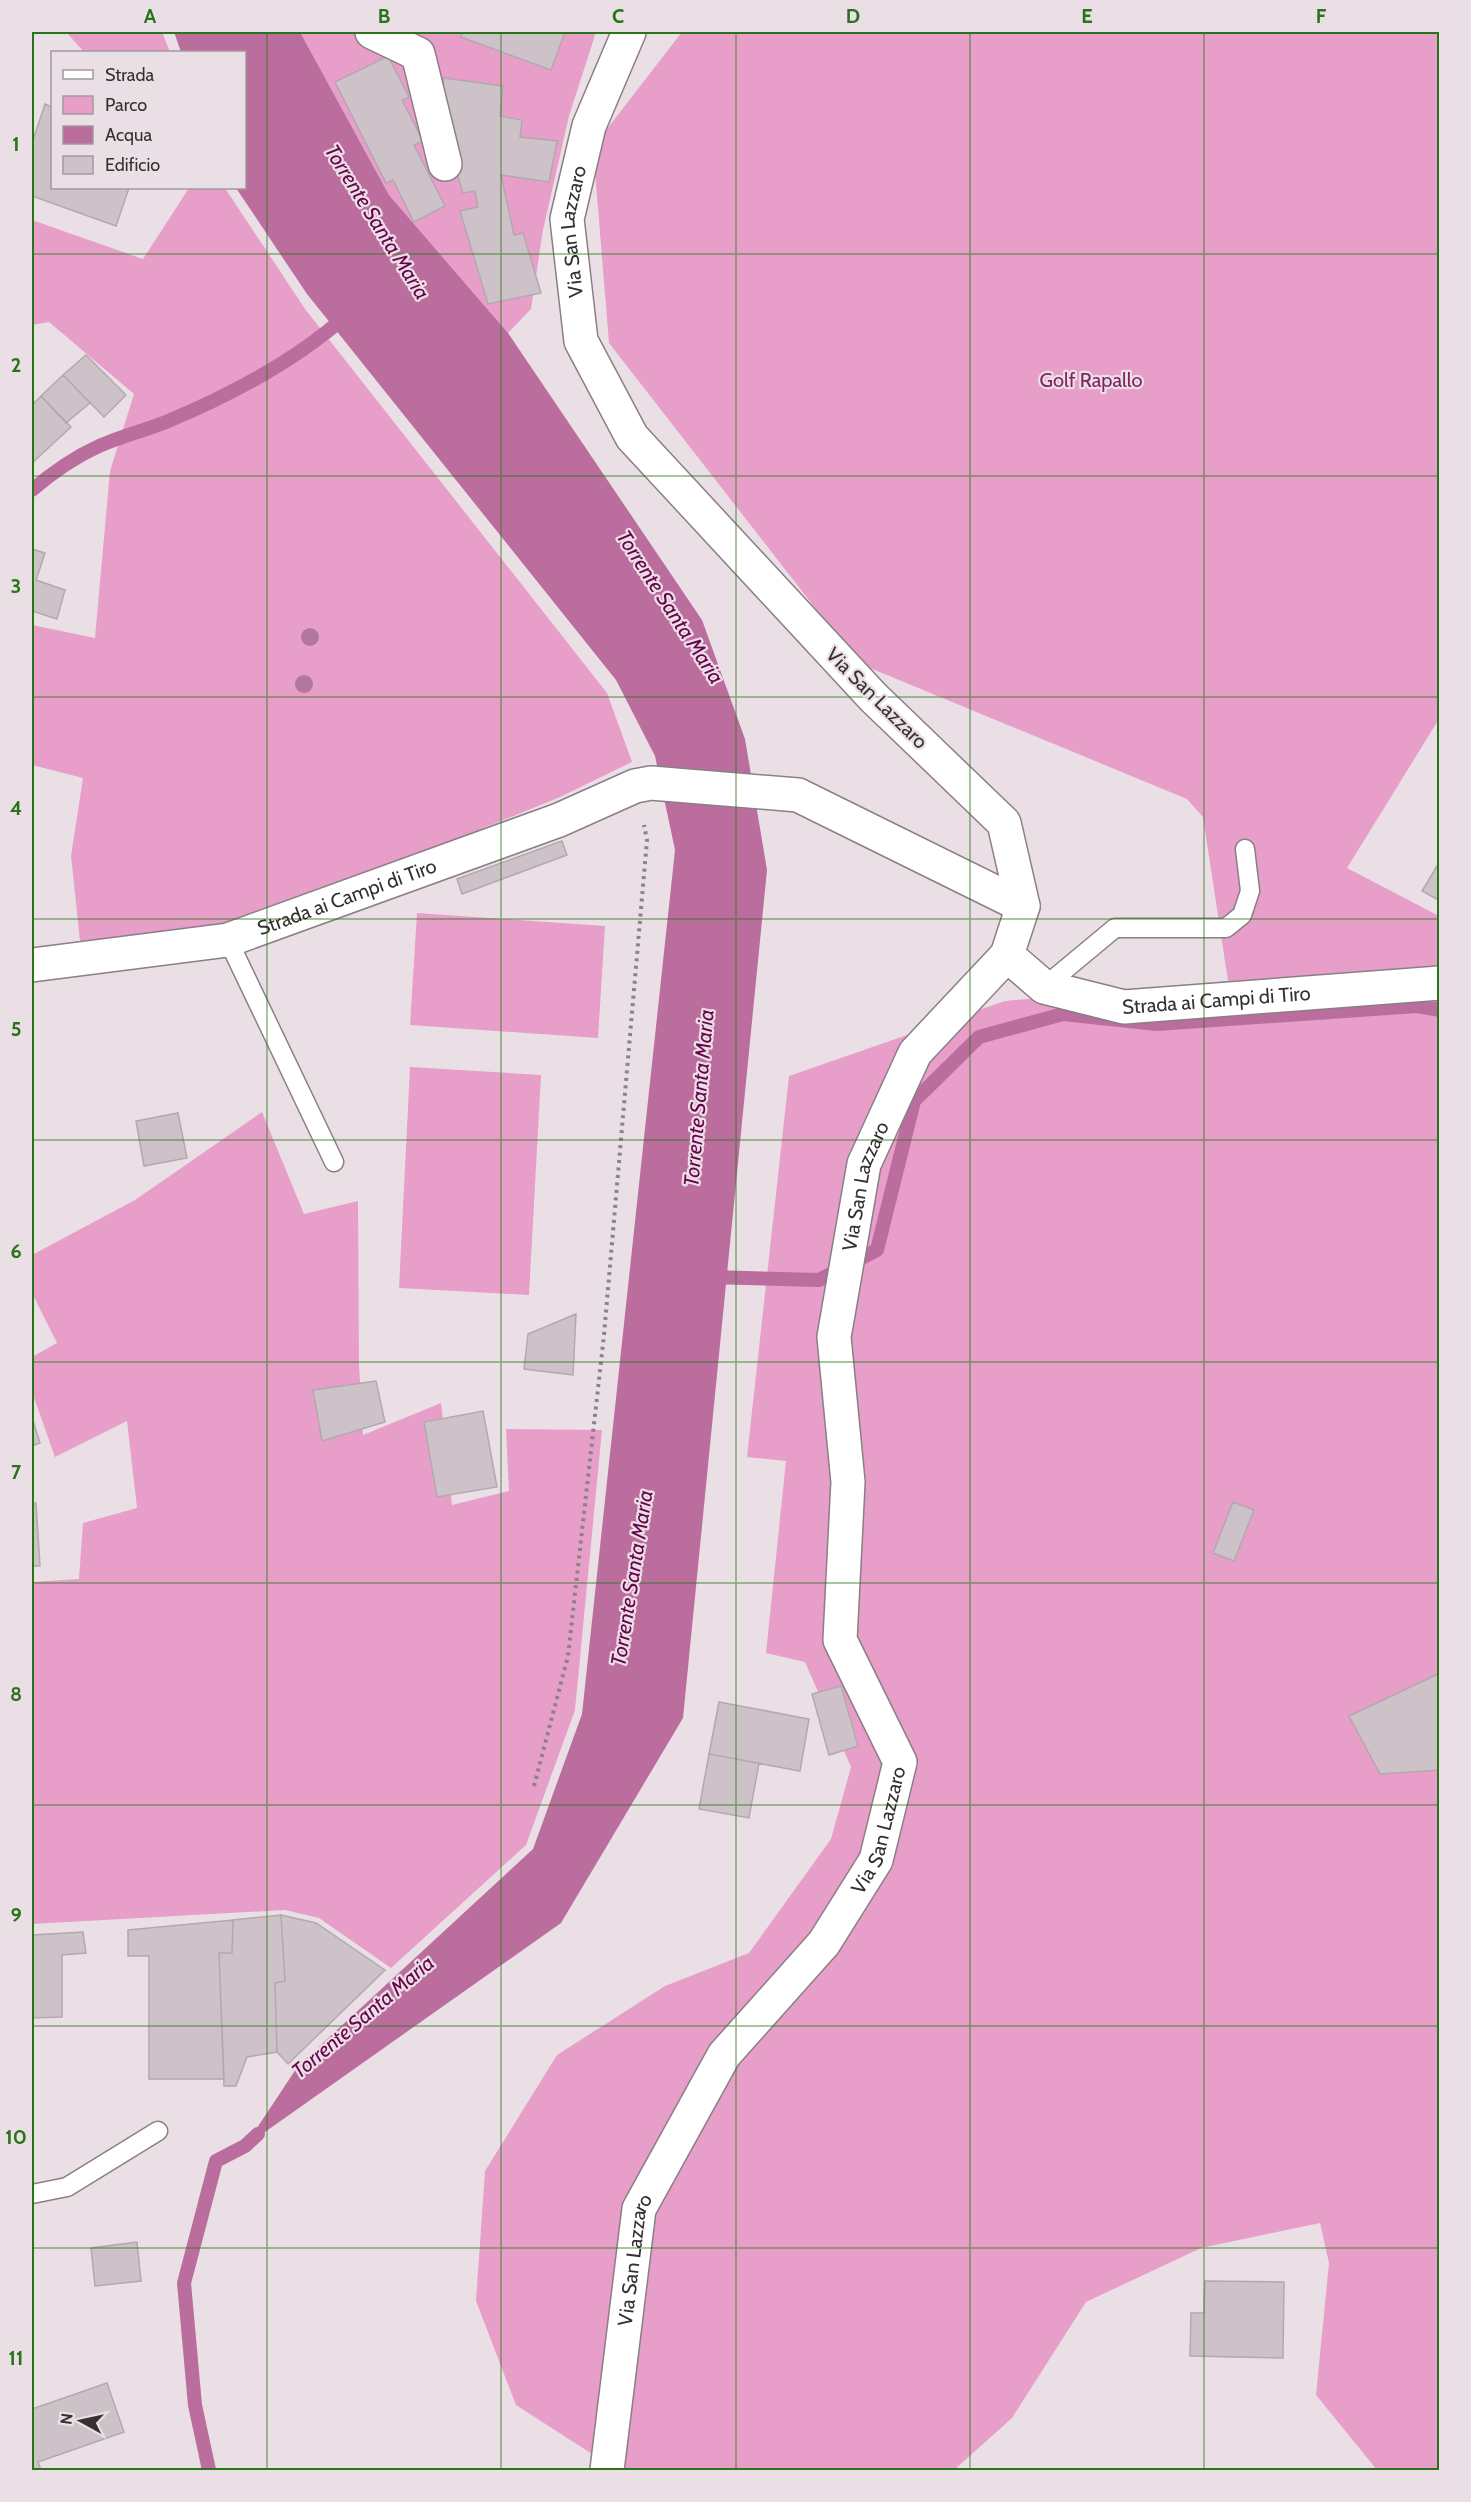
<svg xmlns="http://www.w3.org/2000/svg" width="1471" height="2502" font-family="Cabin,sans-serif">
	<rect width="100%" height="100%" fill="#ebdfe6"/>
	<!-- green -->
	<path fill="#e79ec9" d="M66,32h96l8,20h-86z
		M300,32h296l-27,84 -26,114 -12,79 -23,24 -119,-138z
		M682,32h757v687l-92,149 92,48v1554h-62l-61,-75 13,-132 -9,-40 -119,25 -115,54 -74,116 -58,52h-337l-101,-65 -40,-104 9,-130 72,-116 108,-69 84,-33 82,-114 20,-72 -46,-105 -39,-9 20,-192 -39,-4 42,-381 216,-75 223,-20 -25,-164 -16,-18 -329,-136 -249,-320 -16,-196z
		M189,188h36l80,121 302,384 25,69 -72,35 -241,98 -110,34 -128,21 -10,-94 12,-78 -51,-13v-140l63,13 15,-167 24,-77 -85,-72 -17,3v-105l111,39z
		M417,913l188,13 -7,112 -188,-13z
		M410,1067l131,8 -12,220 -130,-7z
		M262,1112l42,102 54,-13 1,164 4,70 78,-32 11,102 57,-14 -3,-62 96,1 -27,280 -49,135 -135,123 -72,-50 -34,-8 -253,14v-342l47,-3 4,-56 54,-15 -10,-87 -72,36 -23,-65v-35l25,-14 -25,-50v-38l103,-55z"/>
	<!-- water -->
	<path fill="#bb6d9d" d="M174,32h126l89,163 119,138 194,287 43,119 22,131 -84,848 -122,205 -316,223 53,-80 235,-217 49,-135 93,-864 -20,-94 -39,-76 -309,-386 -71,-106h8v-136h-63z"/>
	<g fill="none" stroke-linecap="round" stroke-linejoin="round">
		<!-- stream -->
		<path stroke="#bb6d9d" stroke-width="14" d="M32,490c20,-17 41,-32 65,-43 22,-10 46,-16 69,-25 65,-27 128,-60 181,-107
			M708,1277l111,3 58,-30 37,-149 65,-64 84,-23 94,10 260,-18 23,4
			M209,2470l-14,-65 -11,-122 32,-122 29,-15 13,-12"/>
	</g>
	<!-- building -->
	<path fill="#cec2c9" stroke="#b4a8af" stroke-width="1.5" d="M463,32h102l-14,38 -90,-33z
		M388,56l21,41 -7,3 21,41 -9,4 31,61 -31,16 -21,-42 -7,3 -51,-101z
		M444,78l59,8 -3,30 22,4 -2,17 37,4 -8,41 -48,-7 13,60 9,-2 18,60 -53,11 -28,-93 18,-4 -3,-16 -12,2 -15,-49 -10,-22z
		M45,104l7,3v81h77l-13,38 -84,-30v-53z
		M86,355l40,40 -22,22 -41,-42z
		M63,375l27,28 -24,20 -25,-27z
		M41,396l30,31 -39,36v-58z
		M32,549l13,4 -9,27 29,10 -8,29 -25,-8z
		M562,841l5,14 -105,39 -5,-15z
		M1440,861v40l-18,-10z
		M178,1113l9,45 -43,8 -8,-45z
		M576,1314l-3,61 -49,-6 4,-35z
		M376,1381l9,41 -63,19 -9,-51z
		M483,1411l14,76 -60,10 -13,-75z
		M32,1417l8,26 -8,3z
		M1233,1502l21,8 -20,51 -21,-8z
		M36,1503l4,63h-8v-62z
		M1440,1673v97l-60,4 -31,-58z
		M841,1686l17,60 -29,9 -17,-61z
		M719,1702l90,17 -9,52 -91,-17z
		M709,1754l50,9 -10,55 -50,-9z
		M281,1915l4,66 -10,2 2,69 -30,5 -11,29h-12l-5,-133h13l1,-33z
		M281,1915l35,8 69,47 -97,94 -11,-12 -2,-69 10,-2z
		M233,1920l-1,33h-13l5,126h-75v-123h-21v-26z
		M83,1932l3,21 -24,2v62l-30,1v-83z
		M137,2242l4,39 -46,5 -4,-38z
		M1205,2281l79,1 -1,76 -93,-2 1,-43h13z
		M107,2383l17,49 -86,30 3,8h-9v-61z"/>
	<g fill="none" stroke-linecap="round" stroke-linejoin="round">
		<defs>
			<path id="service" d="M228,940l106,222
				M1044,987l71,-59h111l16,-13 8,-24 -5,-42
				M32,2194l35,-7 91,-56"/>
			<g id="minor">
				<path d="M372,32l46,22 27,110"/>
				<path id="s1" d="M1007,955l37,32 80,20 316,-24"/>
				<path id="s2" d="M32,965l196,-25 331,-120 76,-34 16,-3 147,12 225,111"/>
				<path id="s3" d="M607,2470l32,-261 85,-154 100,-112 52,-83 24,-98 -60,-122 8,-158 -14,-145 30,-173 51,-111 92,-98 16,-49 -19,-83 -131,-126 -241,-260 -51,-96 -14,-122 22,-93 40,-94"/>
			</g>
		</defs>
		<!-- service casing -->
		<use href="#service" stroke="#8a7f85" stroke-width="21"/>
		<!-- minor casing -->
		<use href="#minor" stroke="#8a7f85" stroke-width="36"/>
		<!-- path -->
		<path stroke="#8a8286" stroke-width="4" stroke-dasharray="3 4.5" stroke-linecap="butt" d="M534,1786l34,-130 36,-321 43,-495 -3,-15"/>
		<!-- service -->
		<use href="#service" stroke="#fff" stroke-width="18"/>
		<!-- minor -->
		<use href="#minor" stroke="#fff" stroke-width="33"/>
	</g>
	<!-- trees -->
	<g fill="#b1779e">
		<circle cx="310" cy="637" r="9"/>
		<circle cx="304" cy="684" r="9"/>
	</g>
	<!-- grid -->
	<path fill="none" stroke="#297419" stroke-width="1.5" stroke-opacity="0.55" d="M267,32v2438M501,32v2438M736,32v2438M970,32v2438M1204,32v2438M32,254h1408M32,476h1408M32,697h1408M32,919h1408M32,1140h1408M32,1362h1408M32,1583h1408M32,1805h1408M32,2026h1408M32,2248h1408"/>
	<g text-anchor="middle" stroke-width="4.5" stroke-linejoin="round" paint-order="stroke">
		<!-- street labels -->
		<g font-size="20" fill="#353133" stroke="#ebdfe6">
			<text dy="7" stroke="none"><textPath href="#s3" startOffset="2552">Via San Lazzaro</textPath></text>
			<text transform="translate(877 698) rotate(45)" y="7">Via San Lazzaro</text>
			<text dy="7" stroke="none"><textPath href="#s2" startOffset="324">Strada ai Campi di Tiro</textPath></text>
			<text dy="7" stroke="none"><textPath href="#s1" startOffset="224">Strada ai Campi di Tiro</textPath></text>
			<text dy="7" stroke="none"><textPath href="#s3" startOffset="1382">Via San Lazzaro</textPath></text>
			<text dy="7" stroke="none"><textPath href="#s3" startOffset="716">Via San Lazzaro</textPath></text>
			<text dy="7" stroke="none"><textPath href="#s3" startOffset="212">Via San Lazzaro</textPath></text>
		</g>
		<!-- park labels -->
		<g font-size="20" fill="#812263" stroke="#ebdfe6">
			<text x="1091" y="387">Golf Rapallo</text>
		</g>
		<!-- water labels -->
		<g font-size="21" font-style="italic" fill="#68024d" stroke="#ebdfe6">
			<text transform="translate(377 222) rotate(58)" y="7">Torrente Santa Maria</text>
			<text transform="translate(670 607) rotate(57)" y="7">Torrente Santa Maria</text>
			<text transform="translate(699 1098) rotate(-85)" y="7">Torrente Santa Maria</text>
			<text transform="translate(632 1578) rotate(-81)" y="7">Torrente Santa Maria</text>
			<text transform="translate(363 2017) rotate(-40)" y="7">Torrente Santa Maria</text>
		</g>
	</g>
	<!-- border -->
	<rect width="1471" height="2502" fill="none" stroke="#ebdfe6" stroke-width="66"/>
	<!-- legend -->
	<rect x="51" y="51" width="195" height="138" fill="#ebdfe6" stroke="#a2999e" stroke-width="1.5"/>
	<rect x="63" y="70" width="30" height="9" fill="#ffffff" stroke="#a2999e" stroke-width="1.5"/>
	<text x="105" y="81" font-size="18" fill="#353133">Strada</text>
	<rect x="63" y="96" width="30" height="18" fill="#e79ec9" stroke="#a2999e" stroke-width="1.5"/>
	<text x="105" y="111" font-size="18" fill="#353133">Parco</text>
	<rect x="63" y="126" width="30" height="18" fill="#bb6d9d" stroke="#a2999e" stroke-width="1.5"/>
	<text x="105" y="141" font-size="18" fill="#353133">Acqua</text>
	<rect x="63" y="156" width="30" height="18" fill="#cec2c9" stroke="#a2999e" stroke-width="1.5"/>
	<text x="105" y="171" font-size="18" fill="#353133">Edificio</text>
	<!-- north arrow -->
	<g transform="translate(81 2421) rotate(278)" stroke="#ebdfe6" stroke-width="4.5" paint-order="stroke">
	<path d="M0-4.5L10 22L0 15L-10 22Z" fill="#353133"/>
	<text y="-9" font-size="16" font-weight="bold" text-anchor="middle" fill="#353133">N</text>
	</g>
	<rect x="33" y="33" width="1405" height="2436" fill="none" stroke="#297419" stroke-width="2"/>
	<g font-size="20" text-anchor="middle" font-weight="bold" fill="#297419">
		<text x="150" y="23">A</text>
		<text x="384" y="23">B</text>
		<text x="618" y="23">C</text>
		<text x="853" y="23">D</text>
		<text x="1087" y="23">E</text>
		<text x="1321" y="23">F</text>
		<text x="16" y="151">1</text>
		<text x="16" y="372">2</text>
		<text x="16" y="593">3</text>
		<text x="16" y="815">4</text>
		<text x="16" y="1036">5</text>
		<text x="16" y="1258">6</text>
		<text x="16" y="1479">7</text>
		<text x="16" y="1701">8</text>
		<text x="16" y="1922">9</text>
		<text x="16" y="2144">10</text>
		<text x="16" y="2365">11</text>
	</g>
</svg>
